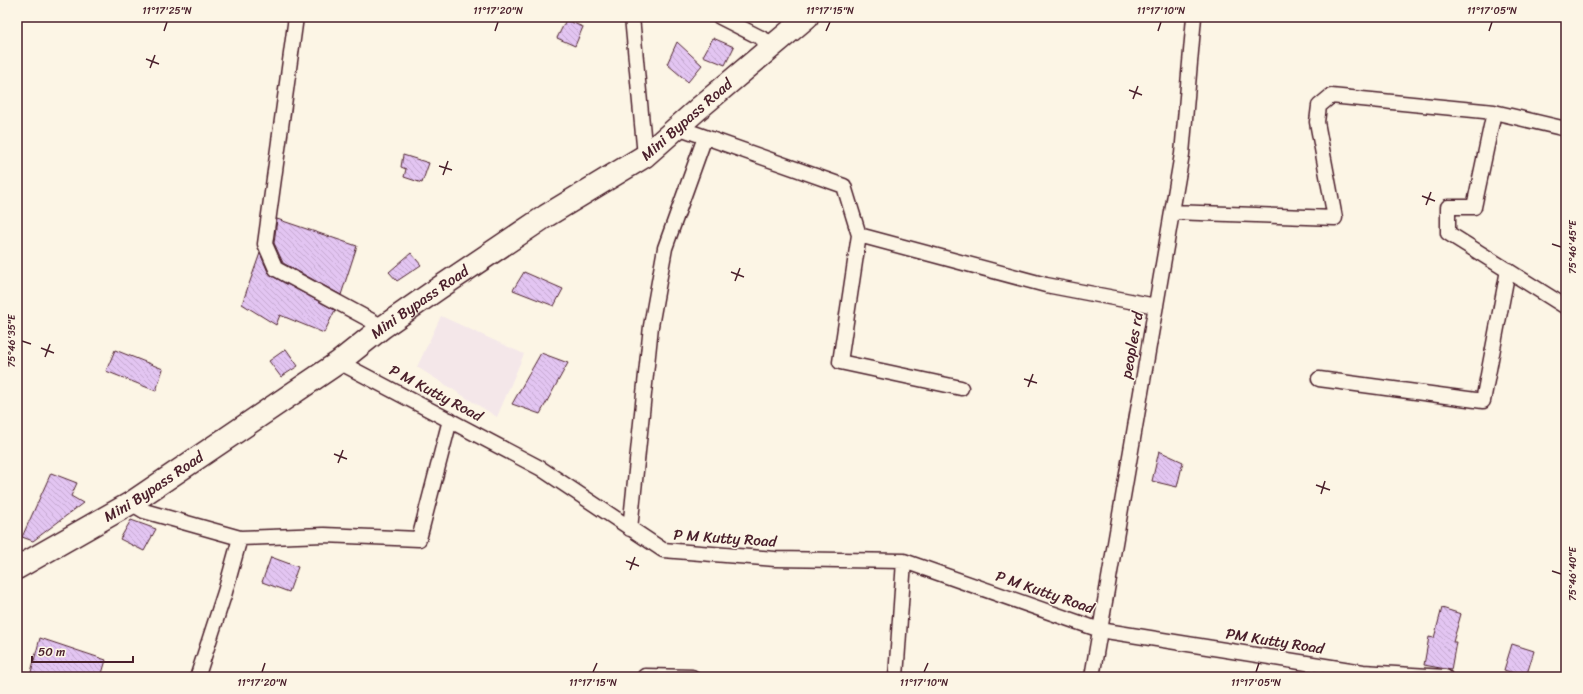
<svg xmlns="http://www.w3.org/2000/svg" width="1583" height="694" font-family="Sriracha,sans-serif">
	<defs>
		<pattern id="building-back-hatch" width="6" height="6" patternUnits="userSpaceOnUse"><rect width="6" height="6" fill="#e3c5f2"/><path d="M-1 5l2 2M0 0l6 6M5-1l2 2" fill="none" stroke="#c4a9d0"/></pattern>
	</defs>
	<rect width="100%" height="100%" fill="#fcf5e5"/>
	<filter id="ink" filterUnits="userSpaceOnUse"><feTurbulence type="fractalNoise" baseFrequency=".025" numOctaves="2"/><feDisplacementMap in="SourceGraphic" scale="8" xChannelSelector="R" yChannelSelector="G"/><feConvolveMatrix kernelMatrix="1 2 1 2 8 2 1 2 1" color-interpolation-filters="sRGB"/></filter>
	<g filter="url(#ink)">
		<!-- built -->
		<path fill="#f4e7e9" d="M441,316l83,38 -27,63 -80,-50z"/>
		<!-- building -->
		<path fill="url(#building-back-hatch)" stroke="#4a1f2b" d="M566,20l17,7 -8,19 -18,-8z
			M713,38l21,9 -9,18 -22,-9z
			M677,42l25,23 -14,17 -21,-18z
			M403,155l26,8 -7,20 -18,-6 2,-8 -5,-2z
			M277,219l80,27 -16,49 -58,-32 -9,-20z
			M260,253l8,19 4,4 63,34 -11,23 -44,-18 -4,10 -34,-21z
			M411,253l10,12 -24,16 -8,-9z
			M524,272l39,17 -9,17 -41,-16z
			M286,349l12,17 -17,11 -12,-16z
			M115,350l48,19 -7,22 -50,-20z
			M541,353l27,10 -28,51 -28,-10z
			M1159,451l24,11 -6,25 -25,-6z
			M51,473l26,10 -6,13 12,7 -50,38 -11,-4z
			M131,520l25,9 -12,22 -24,-12z
			M271,557l27,10 -9,25 -27,-10z
			M1442,608l19,6 -8,28h3l-5,28 -27,-5 5,-28 5,1z
			M40,638l66,22 -5,17h-59l-11,-5z
			M1512,644l22,7 -8,26 -22,-7z"/>
		<g fill="none" stroke-linecap="round" stroke-linejoin="round">
			<defs>
				<path id="street" d="M296,17l-31,227 11,25 107,58
					M632,17l13,139
					M720,17l55,28
					M1494,112l-20,95h-26v26l118,74
					M677,127l167,59 15,49 -19,127 121,26
					M1172,212l163,6 -18,-96 2,-16 12,-10 163,16 72,17
					M859,235l187,50 110,21
					M339,362l201,106 123,82 112,9 129,2 196,69 263,42 82,5
					M1319,379l164,22 25,-131
					M131,503l13,8 96,27 -15,54 -27,83 3,2
					M630,529l21,-203 14,-78 40,-111
					M240,538l84,-3 95,4 31,-119
					M644,677l1,-1 47,1
					M896,677l8,-116
					M1092,677l90,-523 12,-137"/>
				<g id="primary">
					<path id="s1" d="M17,568l114,-65 208,-141 44,-35 56,-39 107,-72 99,-60 53,-47 109,-92"/>
				</g>
			</defs>
			<!-- street casing -->
			<use href="#street" stroke="#4a1f2b" stroke-width="17"/>
			<!-- primary casing -->
			<use href="#primary" stroke="#4a1f2b" stroke-width="25"/>
			<!-- street -->
			<use href="#street" stroke="#fcf5e5" stroke-width="14"/>
			<!-- primary -->
			<use href="#primary" stroke="#fcf5e5" stroke-width="22"/>
		</g>
	</g>
	<!-- ticks -->
	<path fill="none" stroke="#4a1f2b" stroke-width="1.5" d="M164,31l3,-9M495,31l3,-9M826,31l4,-9M1158,31l3,-9M1489,31l3,-9M146,59l13,5M150,68l5,-13M1129,90l13,5M1133,99l5,-13M439,166l13,4M443,175l5,-14M1422,196l13,5M1426,205l5,-13M1552,244l9,3M731,272l13,5M735,281l5,-13M22,341l9,3M41,348l13,5M45,357l5,-13M1024,379l13,4M1028,387l5,-13M334,454l13,5M338,463l5,-13M1316,485l14,5M1321,494l4,-13M626,561l13,5M630,570l5,-13M1552,571l9,3M262,672l3,-9M593,672l4,-9M924,672l4,-9M1256,672l3,-9"/>
	<g text-anchor="middle" stroke-width="3" stroke-linejoin="round" paint-order="stroke">
		<!-- street labels -->
		<g font-size="15" fill="#4a1f2b" stroke="#fcf5e5">
			<text dy="5" stroke="none"><textPath href="#s1" startOffset="807">Mini Bypass Road</textPath></text>
			<text dy="5" stroke="none"><textPath href="#s1" startOffset="483">Mini Bypass Road</textPath></text>
			<text transform="translate(1132 345) rotate(-80)" y="5">peoples rd</text>
			<text transform="translate(436 393) rotate(28)" y="5">P M Kutty Road</text>
			<text dy="5" stroke="none"><textPath href="#s1" startOffset="159">Mini Bypass Road</textPath></text>
			<text transform="translate(725 538) rotate(4)" y="5">P M Kutty Road</text>
			<text transform="translate(1045 592) rotate(19)" y="5">P M Kutty Road</text>
			<text transform="translate(1275 641) rotate(9)" y="5">PM Kutty Road</text>
		</g>
	</g>
	<!-- margin -->
	<rect width="1583" height="694" fill="none" stroke="#fcf5e5" stroke-width="44"/>
	<!-- scale -->
	<path d="M32 656v6h101v-6" fill="none" stroke="#4a1f2b" stroke-width="2"/>
	<text x="38" y="656" font-size="12" fill="#4a1f2b" stroke="#fcf5e5" stroke-width="3" paint-order="stroke">50 m</text>
	<rect x="22" y="22" width="1539" height="650" fill="none" stroke="#4a1f2b" stroke-width="1.5"/>
	<g font-size="10" text-anchor="middle" fill="#4a1f2b">
		<text x="167" y="14">11°17'25"N</text>
		<text x="498" y="14">11°17'20"N</text>
		<text x="830" y="14">11°17'15"N</text>
		<text x="1161" y="14">11°17'10"N</text>
		<text x="1492" y="14">11°17'05"N</text>
		<text transform="translate(1572 247) rotate(-90)" y="4">75°46'45"E</text>
		<text transform="translate(11 341) rotate(-90)" y="4">75°46'35"E</text>
		<text transform="translate(1572 574) rotate(-90)" y="4">75°46'40"E</text>
		<text x="262" y="686">11°17'20"N</text>
		<text x="593" y="686">11°17'15"N</text>
		<text x="924" y="686">11°17'10"N</text>
		<text x="1256" y="686">11°17'05"N</text>
	</g>
</svg>
